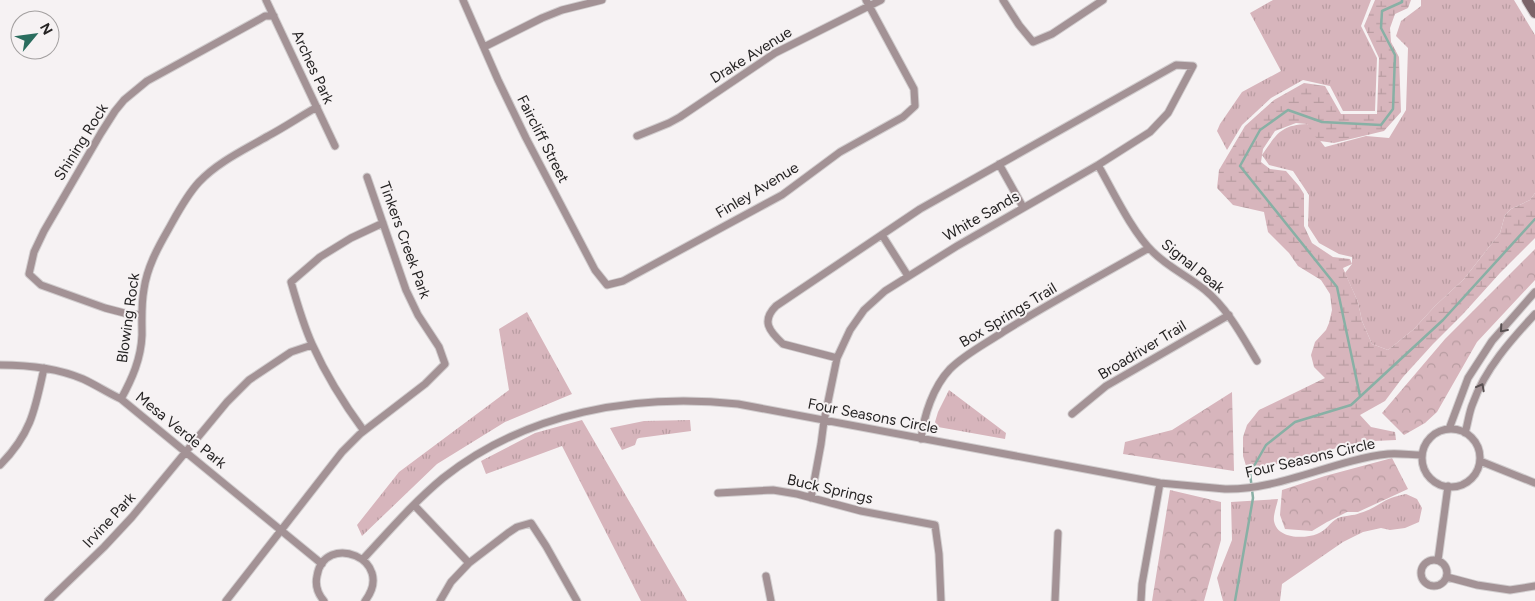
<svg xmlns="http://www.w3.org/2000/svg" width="1535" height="601" font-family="Figtree,sans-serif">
	<defs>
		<pattern id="grass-tufts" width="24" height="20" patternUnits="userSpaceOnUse" patternTransform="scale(1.25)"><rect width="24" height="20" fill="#d7b5bc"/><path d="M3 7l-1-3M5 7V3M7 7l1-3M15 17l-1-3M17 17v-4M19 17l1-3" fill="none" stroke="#b89ca1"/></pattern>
		<pattern id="forest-crowns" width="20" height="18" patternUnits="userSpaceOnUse" patternTransform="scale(1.25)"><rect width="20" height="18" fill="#d7b5bc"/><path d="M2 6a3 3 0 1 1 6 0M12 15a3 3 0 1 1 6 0" fill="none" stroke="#b89ca1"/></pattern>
		<pattern id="wetland-marsh" width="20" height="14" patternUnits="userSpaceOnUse" patternTransform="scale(1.25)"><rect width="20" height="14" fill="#d7b5bc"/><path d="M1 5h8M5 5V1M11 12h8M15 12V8" fill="none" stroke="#b89ca1"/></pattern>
	</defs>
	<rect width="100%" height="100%" fill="#f6f2f3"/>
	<!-- grass -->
	<path fill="url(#grass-tufts)" d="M1273,0h98l-10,26 16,32 -2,53h-32l-13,-25 -27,-6 -32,18 -29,27 -15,25 -10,-19 3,-7 22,-32 39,-21 -31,-58z
		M1421,0h93l21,35v158l-5,7 -19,9 -6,6 -5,18 -36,46 -29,27 -21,23 -26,21 -16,-6 -10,-23 -4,-19 -13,-29 7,-9v-7l-13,-3 -20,-11 -11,-17 1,-31 -16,-24 -24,-6 -7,-10c14,-20 18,-30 45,-31l18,23 41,-11 23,2 17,-28 2,-62 -12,-12 5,-15 20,-15z
		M527,312l45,82 -67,28 -68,42 -75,72 -5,-11 42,-53 110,-82 -10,-61z
		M949,390l57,43 -1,6 -67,-12 -3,-5 3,-10z
		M582,420l105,181h-46l-79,-155 -76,28 -5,-13 54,-28z
		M690,420l1,11 -52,7 -2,1 -2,6 -13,5 -12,-22 34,-7z
		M1406,494l11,5 5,9 -3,14 -14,6 -15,2 -9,-2 -18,4 -20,10 -61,42 -2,17h-57l-6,-23 15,-38 -1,-38 47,-3c-1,6 -5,16 -4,22 3,18 30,18 43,13 9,-3 13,-12 21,-16 8,-3 15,-2 22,-5 12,-3 21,-11 31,-15 5,-2 10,-3 15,-4z"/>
	<!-- forest -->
	<path fill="url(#forest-crowns)" d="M1535,249v31l-58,62 -40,70 -12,11 -21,12 -22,-22 63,-74z
		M1232,392l2,79 -111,-17 2,-12 47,-12z
		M1392,458l16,31 -50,23h-11l-20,10 -15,9 -27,-2 -5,-14 2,-25 43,-14z
		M1170,490l51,12v38l-17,61h-52z"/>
	<!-- wetland -->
	<path fill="url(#wetland-marsh)" d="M1375,0h36l-3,8 -13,6 -5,14 1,14 8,15 2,55 -17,19 -50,12 -14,-2 -8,-7 -5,-10 -11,-1 -21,8 -12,18 -2,13 9,7 16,2 13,15 5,8v32l8,17 21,14 17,2 2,5 -9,4 15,34 4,19 10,23 16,6 26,-21 21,-23 29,-27 36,-46 5,-18 6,-6 19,-9 5,-7v45l-35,35 -37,41 -30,30 -30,33 -18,24 -25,14 11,12 24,5 1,8 -22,1 -25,4 -49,12 -23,7 -30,5 -4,-13v-19l4,-12 12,-15 66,-32 -11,-11 -3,-12 4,-13 11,-12 3,-7 3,-13 -2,-16 -9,-14 -23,-14 -9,-13 -21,-21 -4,-20 -31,-7 -16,-17 2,-18 26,-44 29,-26 30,-17 21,3 16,28h36l2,-56 -15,-32z"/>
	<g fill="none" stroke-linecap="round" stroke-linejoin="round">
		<!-- stream -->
		<path stroke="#88b0a5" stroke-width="2.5" d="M1360,396l-23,-109 -97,-121 20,-36 28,-20 34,12 59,3 12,-16 2,-54 -14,-27 1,-17 20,-9v-2
			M1235,601l18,-103 -3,-25 16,-28 29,-23 56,-17 92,-85 92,-101"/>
		<defs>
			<path id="street" d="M266,0l69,146
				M463,0l35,80 28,58 69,132 12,15 16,-4 159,-86 58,-43 63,-35 12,-11 -1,-17 -48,-89
				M1003,0l16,25 14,17 19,-8 51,-34
				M484,47l58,-29 20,-8 40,-10
				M637,136l32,-13 11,-6 95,-64 106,-53
				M999,164l24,43
				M1098,165c15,26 34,67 55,87 15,15 36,25 52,38 23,19 37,46 52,71
				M882,235l26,41
				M141,315l-13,-1 -23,-6 -64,-23 -12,-11 5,-22 10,-21 57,-98 14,-22 9,-11 23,-19 113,-62 5,-3h9
				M0,365c28,0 57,3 83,14 13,6 25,14 38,20l201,165
				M121,399c11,-20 20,-40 21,-64 0,-15 -1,-30 2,-46 3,-21 13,-40 24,-59 9,-16 18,-34 31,-48 19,-20 45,-32 69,-46 17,-9 33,-20 49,-29
				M1072,414l34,-28 123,-71
				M1449,429l19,-51 24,-37 43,-49
				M1422 458a29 29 0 1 1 58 0a29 29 0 1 1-58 0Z
				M364,431c-20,-27 -38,-56 -52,-87 -9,-20 -15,-41 -21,-62l29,-25 31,-19 32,-15
				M1465,433c3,-10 4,-21 8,-30 12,-34 38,-63 62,-89
				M921,439c3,-24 12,-52 29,-70 15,-15 35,-25 53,-37 48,-30 97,-56 146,-84
				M1480,461l55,22
				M0,465c31,-31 35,-55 44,-97
				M718,493l55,-3 24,4 64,17 74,14 4,29 2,47
				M811,498l10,-54 3,-23 13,-63 13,-28 14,-20 21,-19 72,-45 141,-81 52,-33 18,-19 25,-47 -17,-1 -256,144 -144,97c-15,15 -7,25 7,38l54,14
				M414,505l55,58
				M363,559c26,-28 51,-57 80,-81 83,-66 193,-85 295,-74l422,79 65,6c56,1 108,-29 163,-35 11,-1 23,1 34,1
				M1421 573a13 13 0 1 1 26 0a13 13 0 1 1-26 0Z
				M1438,560l10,-74
				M766,576l5,25
				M1447,577l30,8 33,5 25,-4
				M48,601l56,-54 28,-30 95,-115 22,-22 42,-28 21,-7
				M226,601l116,-149 18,-18 65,-50 20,-20 -6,-17 -21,-32 -12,-25 -39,-113
				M324,601c-6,-7 -9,-16 -7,-25 7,-45 80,-17 48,25
				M440,601l11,-19 18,-19 39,-30 9,-6 14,-4 15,23 31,55
				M1055,601l3,-68
				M1141,601l1,-17 18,-101"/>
			<path id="secondary" d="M1527,0l8,13"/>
		</defs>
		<!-- street casing -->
		<use href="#street" stroke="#d1cdce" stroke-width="9"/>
		<!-- secondary casing -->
		<use href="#secondary" stroke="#d1cdce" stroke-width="12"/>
		<!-- street -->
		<use href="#street" stroke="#a39295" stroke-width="7"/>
		<!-- secondary -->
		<use href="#secondary" stroke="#7b6469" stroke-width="10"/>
	</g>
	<!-- one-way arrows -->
	<defs><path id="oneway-chevron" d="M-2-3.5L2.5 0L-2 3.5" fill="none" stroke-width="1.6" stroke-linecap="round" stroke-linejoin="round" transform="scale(1.25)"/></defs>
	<g stroke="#585051">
		<use href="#oneway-chevron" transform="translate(1503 329) rotate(131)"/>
		<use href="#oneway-chevron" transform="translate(1481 387) rotate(-62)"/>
	</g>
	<g text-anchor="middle" stroke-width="4" stroke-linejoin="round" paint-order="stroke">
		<!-- street labels -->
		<g font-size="15" fill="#262424" stroke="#f6f2f3">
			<text transform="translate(751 55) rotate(-32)" y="5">Drake Avenue</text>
			<text transform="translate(313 67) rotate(65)" y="5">Arches Park</text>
			<text transform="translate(543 139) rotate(63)" y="5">Faircliff Street</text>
			<text transform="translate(81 142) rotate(-58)" y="5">Shining Rock</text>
			<text transform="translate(757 190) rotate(-31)" y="5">Finley Avenue</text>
			<text transform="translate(981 216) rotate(-30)" y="5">White Sands</text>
			<text transform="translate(405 240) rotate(70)" y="5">Tinkers Creek Park</text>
			<text transform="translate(1193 266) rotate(39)" y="5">Signal Peak</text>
			<text transform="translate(1008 315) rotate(-31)" y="5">Box Springs Trail</text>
			<text transform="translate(128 318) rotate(-82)" y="5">Blowing Rock</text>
			<text transform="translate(1142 350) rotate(-31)" y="5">Broadriver Trail</text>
			<text transform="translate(873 416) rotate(11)" y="5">Four Seasons Circle</text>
			<text transform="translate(181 430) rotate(39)" y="5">Mesa Verde Park</text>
			<text transform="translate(1310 458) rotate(-13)" y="5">Four Seasons Circle</text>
			<text transform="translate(830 489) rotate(13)" y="5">Buck Springs</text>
			<text transform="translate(109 520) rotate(-47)" y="5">Irvine Park</text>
		</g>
	</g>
	<!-- north arrow -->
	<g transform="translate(35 35) rotate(61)"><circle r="24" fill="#f6f2f3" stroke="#a3a0a0"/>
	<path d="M0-4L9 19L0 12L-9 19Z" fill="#2a6d5e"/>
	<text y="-8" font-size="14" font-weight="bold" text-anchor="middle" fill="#262424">N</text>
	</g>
</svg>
